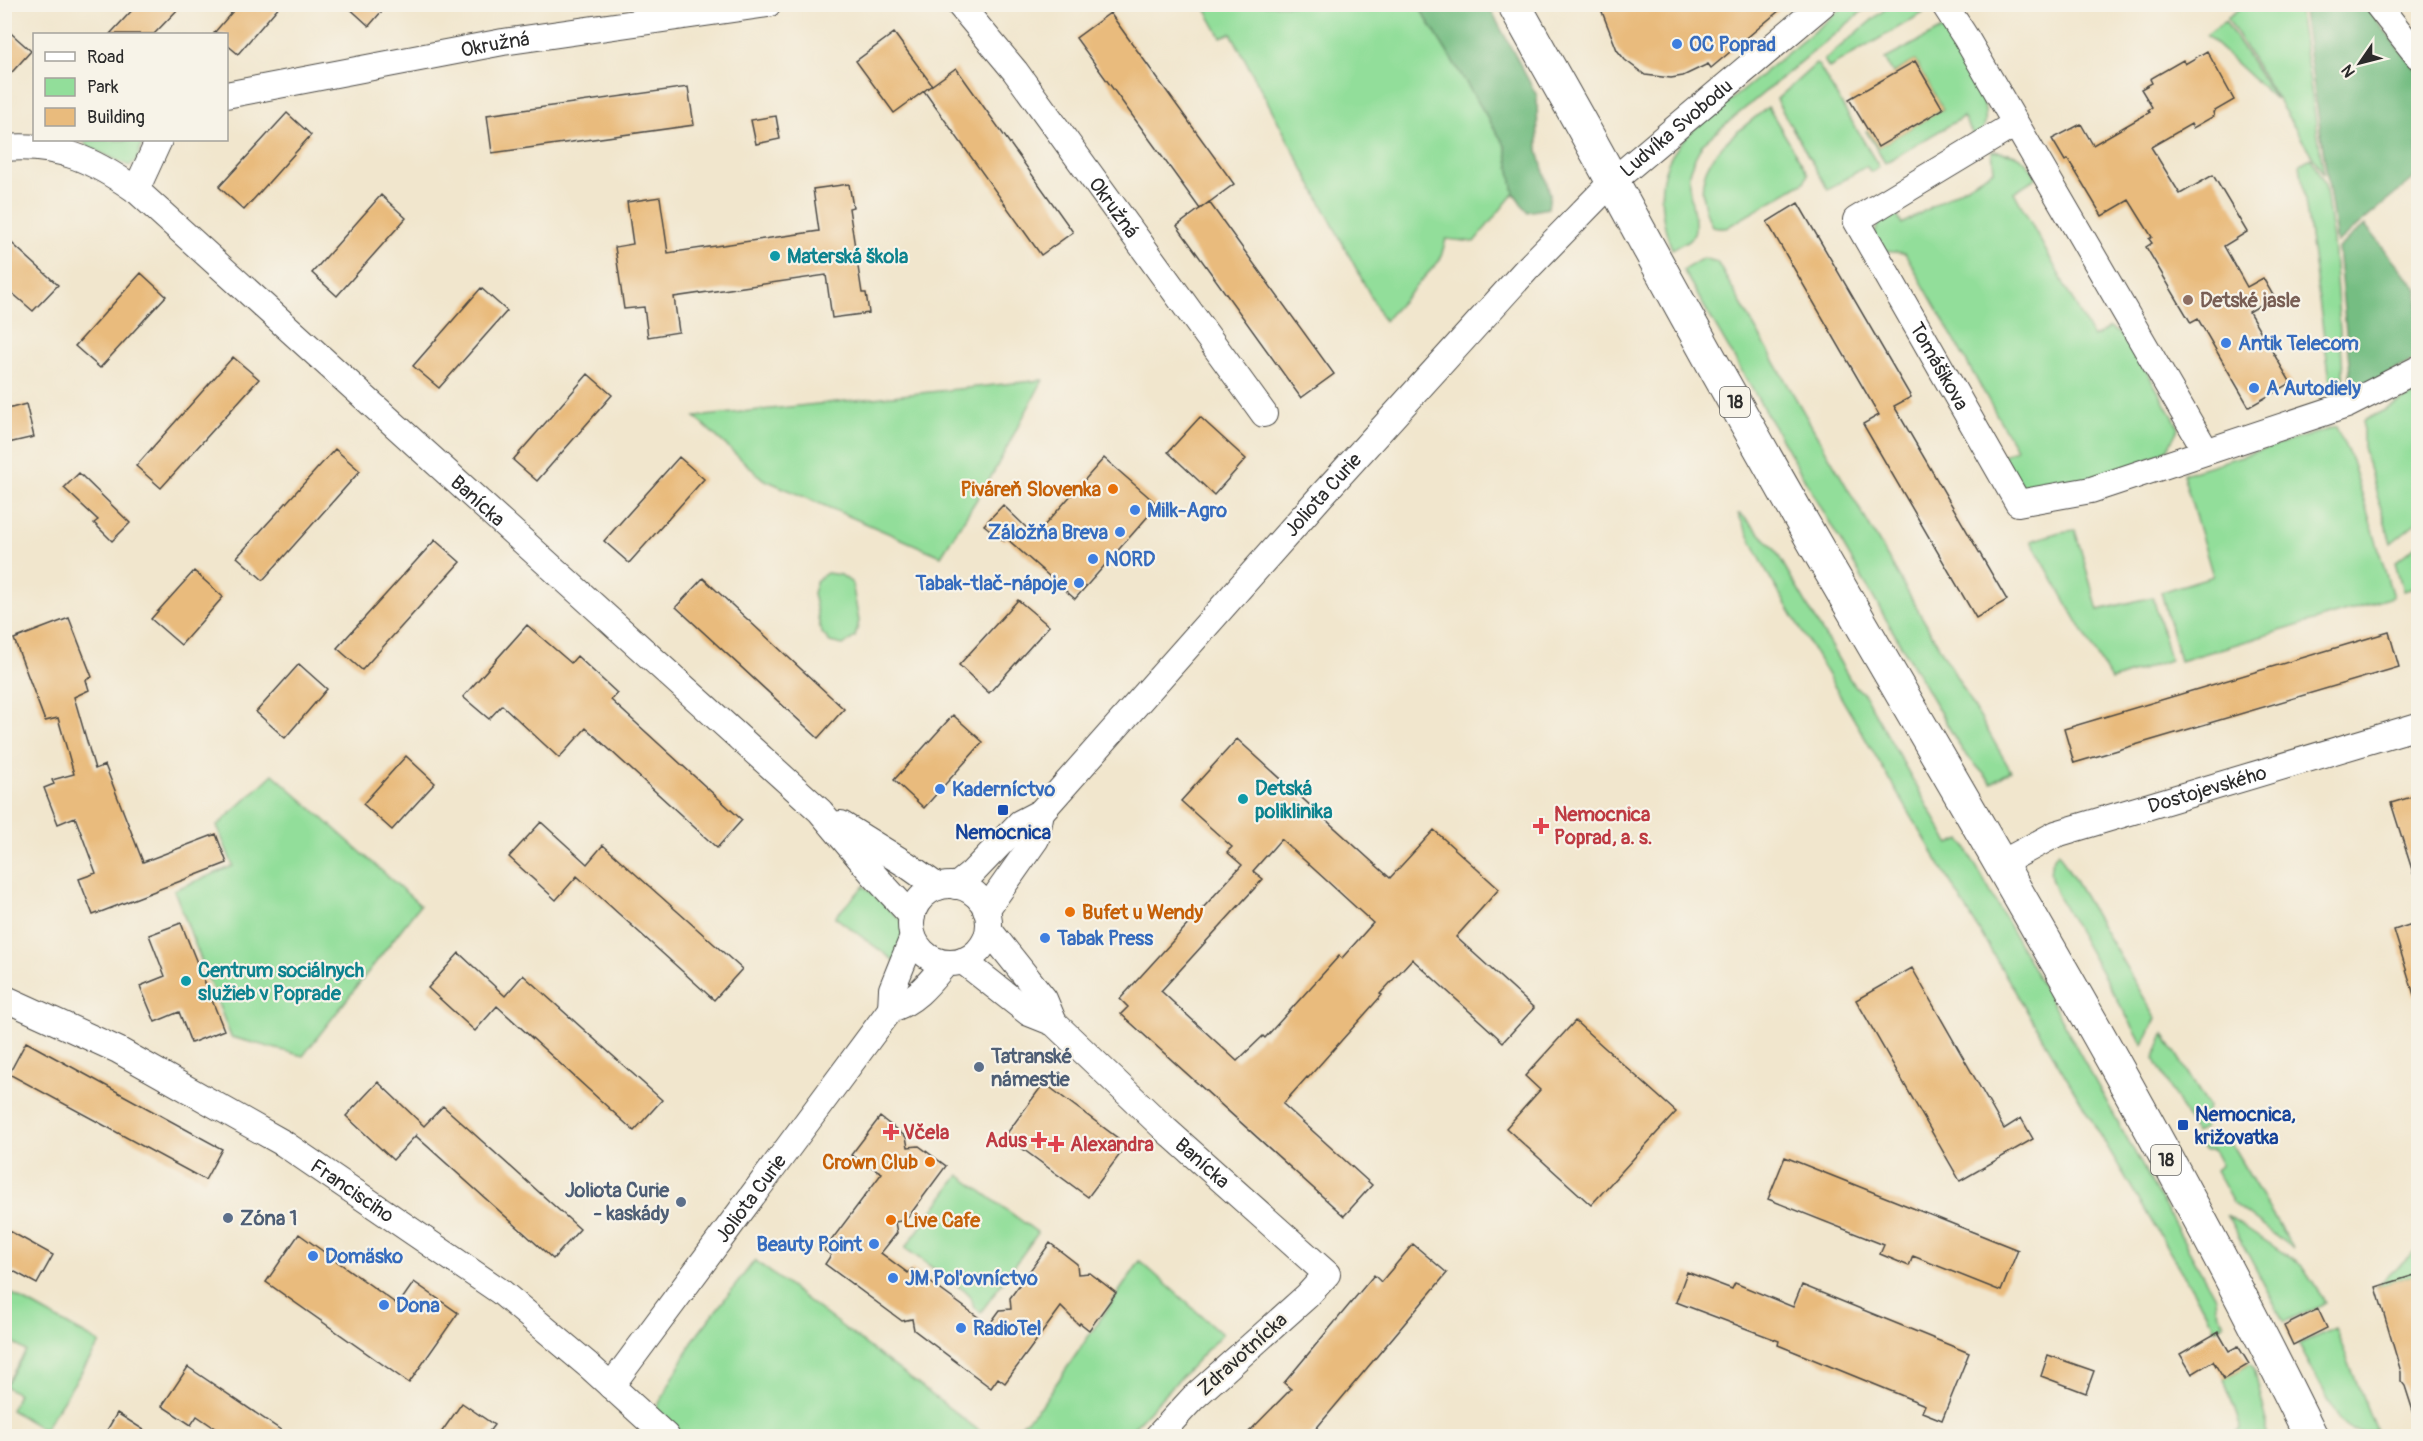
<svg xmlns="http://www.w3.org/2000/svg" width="2423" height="1441" font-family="Pangolin,sans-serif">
	<rect width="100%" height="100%" fill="#f7f3e8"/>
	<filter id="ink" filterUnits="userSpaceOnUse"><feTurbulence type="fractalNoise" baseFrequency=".0167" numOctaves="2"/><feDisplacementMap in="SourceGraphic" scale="12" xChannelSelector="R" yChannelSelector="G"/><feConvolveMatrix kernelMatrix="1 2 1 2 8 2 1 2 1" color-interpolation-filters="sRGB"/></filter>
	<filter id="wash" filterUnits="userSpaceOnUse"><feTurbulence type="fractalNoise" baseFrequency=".008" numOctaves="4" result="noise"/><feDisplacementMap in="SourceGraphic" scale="24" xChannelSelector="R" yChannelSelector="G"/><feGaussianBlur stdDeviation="1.35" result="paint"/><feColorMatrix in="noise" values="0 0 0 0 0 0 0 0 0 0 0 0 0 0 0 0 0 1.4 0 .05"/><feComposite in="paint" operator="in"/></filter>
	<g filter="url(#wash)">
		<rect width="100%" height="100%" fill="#f1e6cd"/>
		<!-- green -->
		<path fill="#92de9a" stroke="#5e8462" stroke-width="1.5" d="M1847,4l23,1 -167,138c-5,9 -12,20 -14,30 -3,18 10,48 5,60 -3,8 -15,12 -22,16 -10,-25 -16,-60 -4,-86 14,-31 50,-52 75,-73 35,-29 69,-57 104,-86z
			M2246,4l52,1 26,170 -97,-157z
			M1203,5h215l88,142 8,46 -40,49 -28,-3 -6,21 -56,61 -153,-288 -10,4z
			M1890,5h32l3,3 -2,5 -94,55 -5,-8z
			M2225,21l51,79 -70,-65z
			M1942,29c18,14 50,74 42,98 -1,4 -5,7 -9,11l-12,-21 -78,46 -19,-32 2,-1 10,17 65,-38 -28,-48 -22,12 -8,-14z
			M1816,64l3,2 60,101 -8,5 -5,-6 -38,24 -52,-90z
			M1768,107l40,67 -4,8 -78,46 -14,-2c-30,-60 15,-85 56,-119z
			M83,140h60l-6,20 -8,6 -41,-19z
			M1992,151c27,3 30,3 45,26l-23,15 79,145 17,-9 18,11 51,88 -12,23 -37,18 -101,27 -30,-37 17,-9 -111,-196 -23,-2 -8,-14 7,-24 14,-1 7,12 92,-54z
			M2311,158l14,27 8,56 11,143 -13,3 -31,-223z
			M1703,258l14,4 294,509 -19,12 -30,-33 -279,-480z
			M1043,380l-51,95 -51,81 -178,-77 -68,-62z
			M2414,395l4,8v118l-27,22 -28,-96v-26z
			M2336,427l16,34 41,136 -213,64 -19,-69 52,-16 -30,-102z
			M1738,514h3l33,34 78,135 12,11 83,146 3,4 11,-5 254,458 1,11 8,15 -8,7 -447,-754z
			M2075,530l23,80 55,-13 17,63 -59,20 -80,-139 29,-9z
			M2418,544v43l-15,4 -8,-29z
			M827,573l14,2 11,8 7,38 -4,16 -12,8 -13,-3 -9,-10 -8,-39 4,-13z
			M273,774l147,131 -117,151 -72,-19 -57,-147 59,-24 -16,-40z
			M2058,852l98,166 -13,27 -86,-151c-7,-16 -11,-27 1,-42z
			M864,886l43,40 -11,36 -61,-45z
			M2164,1034l44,72 -4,21 -9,6 -41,-75z
			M2209,1137l20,4 64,108 -60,-46 -18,-33 6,-5 -8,-15h-9l-4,-8z
			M959,1175l79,58 -57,79 -7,-5 -5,-13 -64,-46z
			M2227,1215l74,50 25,38 -42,19z
			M2418,1248v26l-42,13z
			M755,1260l6,5 225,171h-300l-30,-27 38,-70z
			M1140,1261l82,73 -97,102h-114l32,-33z
			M5,1290l95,53 -56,87 -33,-20 7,-16 -13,-8 21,-35 -19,-12 -2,1z
			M2335,1328l41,103c-16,2 -24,2 -36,-10l-41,-76z
			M2249,1364l5,4 12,50v17l-33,1 8,-8 -17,-49z"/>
		<!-- forest -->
		<path fill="#75bd82" stroke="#507456" stroke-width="1.5" d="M1418,5h70l49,91 1,55 12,43 -2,14 -21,4 -13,-19 -8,-46z
			M2302,5h62l54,66v104l-81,68z
			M2365,225l53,65v68l-66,35 -14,-145z"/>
		<g id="blocks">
			<!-- building -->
			<path fill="#e9bb7d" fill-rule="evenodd" d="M138,4h45l-29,30h-44z
				M239,4h42l-43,50 -12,-10v-10l-12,-1z
				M345,4h43l-19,22z
				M1599,4h188l-76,64 -3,-4 -25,12 -12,2 -26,-3 -20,-15 -8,-10z
				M1110,13l124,171 -34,25 -124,-171z
				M4,27l27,24 -27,30z
				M894,33l38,52 -38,28 -38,-52z
				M2207,51l27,49 -21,12 1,4 -21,12 -2,-4 -40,23 29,47 33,-19 34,57 -23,14 23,41 16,-9 11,19 -25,15 42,71 -42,24 -51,-88 -7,4 -45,-76 6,-4 -3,-4 3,-2 -23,-37 -27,16 -34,-57 -3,2 -13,-22 29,-15 12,21 57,-33 -2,-2 4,-3 -11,-18 11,-6 -2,-4 33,-19 2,4z
				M1915,61l28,48 -65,38 -29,-48z
				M956,68l117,164 -32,23 -117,-164z
				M688,87l6,38 -202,28 -5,-38z
				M287,113l24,22 -67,75 -25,-23z
				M776,116l4,23 -24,5 -5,-24z
				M849,184l4,23 -4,1 13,85h4l3,20 -37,5 -6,-43 -152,22 5,35 -31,5 -4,-30 -20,2 -9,-62 18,-3 -6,-42 33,-5 8,56 151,-22 -6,-42z
				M381,195l25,23 -69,78 -25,-23z
				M1209,202l125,172 -33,24 -124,-172z
				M1798,203l113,194 -17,9 113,194 -31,18 -113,-194 16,-9 -112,-193z
				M4,236l54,49 -25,26 -29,-25z
				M141,273l25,23 -66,72 -25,-22z
				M481,288l26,23 -68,77 -26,-22z
				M233,357l26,22 -98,109 -25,-22z
				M588,374l24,21 -75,86 -24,-21z
				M26,404l8,33 -30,7v-34z
				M1200,417l46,42 -32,36 -46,-43z
				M335,449l25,22 -97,109 -26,-23z
				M679,457l25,22 -75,84 -25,-22z
				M1104,458l54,47 -83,94 -69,-61 -2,3 -20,-16 19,-20 32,31z
				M79,473l51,50 -18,18 -18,-18 4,-3 -34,-32z
				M435,540l25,22 -98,108 -25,-22z
				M194,571l29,26 -42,48 -30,-26z
				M703,578l141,131 -26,29 -142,-131z
				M1018,600l31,26 -60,67 -30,-28z
				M69,618l23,59 -6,3 3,10 -15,7 21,72 10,-4 38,97 73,-28 11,29 -134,52 -14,-36 17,-6 -21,-56 -17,7 -14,-36 10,-4 -2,-4 22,-6 -16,-56 -13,3 -31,-82z
				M527,625l44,38 6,-7 40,37 -6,7 131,120 -25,28 -131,-120 -27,30 -57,-53 -13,14 -26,-22z
				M2389,632l10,35 -325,96 -10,-34z
				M299,664l28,25 -42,49 -29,-26z
				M953,715l30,27 -59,66 -30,-28z
				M1237,739l153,139 44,-48 65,59 -43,48 78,71 -31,34 -91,-83 -32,35 2,1 -74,83 -1,-1 -24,27 89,81 -28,31 -223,-202 7,-7 -8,-8 122,-134 -15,-13 5,-5 -51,-46zM1281,839l92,84 -31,35 -3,-2 -74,82 -2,-2 -26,25 -76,-70 102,-112 -10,-8z
				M406,756l29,27 -43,47 -29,-26z
				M2418,795v81h-4l-23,-73z
				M541,822l46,42 16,-19 139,124 -28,31 -137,-124 -21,24 -47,-43z
				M2418,922v73h-4l-20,-65z
				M181,923l43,107 -33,13 -12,-31 -24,10 -15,-36 25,-10 -16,-41z
				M459,953l46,43 18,-21 139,125 -28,31 -137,-125 -22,25 -47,-43z
				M1912,968l92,161 17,-11 12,21 -73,42 -104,-181z
				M1575,1021l101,91 -85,93 -85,-77 34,-38 -15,-14z
				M26,1042l196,107 -17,31 -196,-106z
				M378,1082l46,44 19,-20 137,123 -27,30 -137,-123 1,-2 -24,26 -47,-44z
				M1044,1083l83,62 -39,52 -83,-61z
				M880,1117l26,20 2,10 11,-1 27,20 -40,54 -11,2 2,11 -16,20 27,20 4,-4 77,56 11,-15 11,-1 -1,-11 40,-55 27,21 1,10 12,-1 26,20 -27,37 -9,-7 -1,2 -18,-18 -56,76 -7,-5 -7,10 -77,-58 -2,-11 -10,2 -77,-57 6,-9 -7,-5 58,-77 -31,-18z
				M1785,1157l233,93 -17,41 -88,-35 -4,10 -29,-12 4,-9 -116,-46z
				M4,1228l49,27 -16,29 -33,-18z
				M299,1234l99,71 16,-23 44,31 -49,70 -143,-101z
				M1413,1244l34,29 -138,164h-65l47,-48 -7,-6 90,-108 7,7z
				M1687,1272l45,17 3,-6 58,24 9,-22 167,68 -27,67 -20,-8 3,-7 -147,-60 1,-4 -103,-39z
				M2418,1274v139l-4,1 -9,-28 -4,-5v-9l-25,-85z
				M2318,1309l9,19 -34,17 -9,-19z
				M2218,1332l11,19 9,-5 11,18 -25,15 -11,-18 -21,13 -12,-20z
				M2048,1355l46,16 -8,22 -45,-17z
				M188,1367l103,70h-63l-31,-21 -6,9 -29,-19z
				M462,1403l32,22 -9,12h-47z
				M117,1413l38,24h-52z"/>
		</g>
	</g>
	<g filter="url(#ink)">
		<use href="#blocks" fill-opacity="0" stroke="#494743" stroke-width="1.5"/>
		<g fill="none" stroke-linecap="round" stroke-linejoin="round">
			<defs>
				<g id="minor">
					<path id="s1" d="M959,4l56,67 249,343"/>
					<path d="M1944,4l22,34 240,413"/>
					<path d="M2377,4l41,52"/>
					<path id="s2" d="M226,95l277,-53 265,-38"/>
					<path id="s3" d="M2015,124l-159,96 162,283 73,-13 256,-85 71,-36"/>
					<path id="s4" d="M4,148c54,-5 89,12 132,42l684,621 53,63 39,42"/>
					<path d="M136,190l23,-50"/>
					<path d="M841,824l66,41 31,22"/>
					<path id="s5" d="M2002,863l54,-29 362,-108"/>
					<circle cx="950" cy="924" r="39"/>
					<path id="s6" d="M956,886l16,-13 48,-50 21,-11 280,-316 205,-226 87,-89 210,-177"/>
					<path d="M986,910l50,-71 5,-27"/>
					<path d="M989,930l55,69 10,24"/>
					<path id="s7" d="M963,961l66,52 25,10 112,107 161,144 -20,22 -114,102 -35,38"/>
					<path id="s8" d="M4,998l114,52 165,93 218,149 87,73 78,71"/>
					<path d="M891,1009l1,-20 21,-52"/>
					<path id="s9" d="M611,1386l280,-377c25,-8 38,-26 55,-46"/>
				</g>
				<path id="major" d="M1514,4c33,61 68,120 100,180 80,148 162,294 246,438 156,268 315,536 451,814"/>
			</defs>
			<!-- minor casing -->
			<use href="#minor" stroke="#494743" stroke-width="28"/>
			<!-- major casing -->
			<use href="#major" stroke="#494743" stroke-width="35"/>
			<!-- minor -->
			<use href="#minor" stroke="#fff" stroke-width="26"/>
			<!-- major -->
			<use href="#major" stroke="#fff" stroke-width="33"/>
		</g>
	</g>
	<!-- markers -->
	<g fill="#3f7fe0" stroke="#f7f3e8" stroke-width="2">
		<circle cx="1677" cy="44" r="6"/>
		<circle cx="2226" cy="343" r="6"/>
		<circle cx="2254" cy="388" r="6"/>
		<circle cx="1135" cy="510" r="6"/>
		<circle cx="1120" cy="532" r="6"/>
		<circle cx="1093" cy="559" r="6"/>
		<circle cx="1079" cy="583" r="6"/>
		<circle cx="940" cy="789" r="6"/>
		<circle cx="1045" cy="938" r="6"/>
		<circle cx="874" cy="1244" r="6"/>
		<circle cx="313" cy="1256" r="6"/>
		<circle cx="893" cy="1278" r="6"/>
		<circle cx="384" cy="1305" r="6"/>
		<circle cx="961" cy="1328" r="6"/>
	</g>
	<g fill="#0f9aa8" stroke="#f7f3e8" stroke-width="2">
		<circle cx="775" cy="256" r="6"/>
		<circle cx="1243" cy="799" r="6"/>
		<circle cx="186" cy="981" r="6"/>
	</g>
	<circle fill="#8d6e63" stroke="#f7f3e8" stroke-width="2" cx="2188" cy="300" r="6"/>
	<g fill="#e8710a" stroke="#f7f3e8" stroke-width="2">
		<circle cx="1113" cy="489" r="6"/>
		<circle cx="1070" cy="912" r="6"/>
		<circle cx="930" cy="1162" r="6"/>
		<circle cx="891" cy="1220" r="6"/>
	</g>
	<g fill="#1a4fb4" stroke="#f7f3e8" stroke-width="2">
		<rect x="997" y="804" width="12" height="12" rx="3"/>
		<rect x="2177" y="1119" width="12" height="12" rx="3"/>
	</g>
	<g fill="#e0444e" stroke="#f7f3e8" stroke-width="2">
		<path d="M1538 817h6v6h6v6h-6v6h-6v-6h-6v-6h6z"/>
		<path d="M888 1123h6v6h6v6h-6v6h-6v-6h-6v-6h6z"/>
		<path d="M1036 1131h6v6h6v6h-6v6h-6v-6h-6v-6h6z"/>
		<path d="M1053 1135h6v6h6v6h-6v6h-6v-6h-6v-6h6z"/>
	</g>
	<g fill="#5c6f8a" stroke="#f7f3e8" stroke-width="2">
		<circle cx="979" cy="1067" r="6"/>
		<circle cx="681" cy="1202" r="6"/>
		<circle cx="228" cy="1218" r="6"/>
	</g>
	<g text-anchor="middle" stroke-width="4.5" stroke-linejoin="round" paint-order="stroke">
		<!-- shield labels -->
		<g fill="#f7f3e8" stroke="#686764" stroke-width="1.5">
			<rect x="1720" y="387" width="30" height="30" rx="4.5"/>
			<rect x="2151" y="1145" width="30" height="30" rx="4.5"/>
		</g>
		<g font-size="18" font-weight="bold" fill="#2b2b2b">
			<text x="1735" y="408">18</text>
			<text x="2166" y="1166">18</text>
		</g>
		<!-- street labels -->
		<g font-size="20" fill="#2b2b2b" stroke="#f7f3e8">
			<text dy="7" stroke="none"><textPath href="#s2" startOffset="274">Okružná</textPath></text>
			<text dy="7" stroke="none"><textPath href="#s6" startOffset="1048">Ludvíka Svobodu</textPath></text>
			<text dy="7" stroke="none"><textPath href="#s1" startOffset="256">Okružná</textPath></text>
			<text dy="7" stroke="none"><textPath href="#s3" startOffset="354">Tomášikova</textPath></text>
			<text dy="7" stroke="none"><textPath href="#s6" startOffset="538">Joliota Curie</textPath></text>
			<text dy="7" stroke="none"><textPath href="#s4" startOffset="604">Banícka</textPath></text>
			<text dy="7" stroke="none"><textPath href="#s5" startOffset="219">Dostojevského</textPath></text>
			<text dy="7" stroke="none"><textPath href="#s7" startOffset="315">Banícka</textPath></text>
			<text dy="7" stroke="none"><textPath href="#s8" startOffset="399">Francisciho</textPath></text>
			<text dy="7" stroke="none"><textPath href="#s9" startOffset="234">Joliota Curie</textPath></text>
			<text transform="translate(1242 1354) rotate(-42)" y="7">Zdravotnícka</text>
		</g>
		<!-- shop labels -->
		<g font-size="20" font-weight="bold" fill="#366cbe" stroke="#f7f3e8" text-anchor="start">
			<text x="1689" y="51">OC Poprad</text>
			<text x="2238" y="350">Antik Telecom</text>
			<text x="2266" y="395">A Autodiely</text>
			<text x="1147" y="517">Milk-Agro</text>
			<text x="1108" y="539" text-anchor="end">Záložňa Breva</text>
			<text x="1105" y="566">NORD</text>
			<text x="1067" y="590" text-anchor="end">Tabak-tlač-nápoje</text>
			<text x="952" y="796">Kaderníctvo</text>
			<text x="1057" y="945">Tabak Press</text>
			<text x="862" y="1251" text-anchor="end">Beauty Point</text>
			<text x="325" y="1263">Domäsko</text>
			<text x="905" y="1285">JM Poľovníctvo</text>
			<text x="396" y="1312">Dona</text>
			<text x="973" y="1335">RadioTel</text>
		</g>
		<!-- culture labels -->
		<g font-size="20" font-weight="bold" fill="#0d838f" stroke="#f7f3e8" text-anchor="start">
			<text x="787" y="263">Materská škola</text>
			<text x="1255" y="795">Detská<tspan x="1255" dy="23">poliklinika</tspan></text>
			<text x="198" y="977">Centrum sociálnych<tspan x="198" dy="23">služieb v Poprade</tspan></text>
		</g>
		<!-- education labels -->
		<g font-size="20" font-weight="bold" fill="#785e54" stroke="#f7f3e8" text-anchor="start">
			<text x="2200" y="307">Detské jasle</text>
		</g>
		<!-- food labels -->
		<g font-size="20" font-weight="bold" fill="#c56008" stroke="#f7f3e8" text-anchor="end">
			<text x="1101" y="496">Piváreň Slovenka</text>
			<text x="1082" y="919" text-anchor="start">Bufet u Wendy</text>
			<text x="918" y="1169">Crown Club</text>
			<text x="903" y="1227" text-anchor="start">Live Cafe</text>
		</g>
		<!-- health labels -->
		<g font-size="20" font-weight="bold" fill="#be3a42" stroke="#f7f3e8" text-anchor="start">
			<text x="1554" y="821">Nemocnica<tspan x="1554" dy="23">Poprad, a. s.</tspan></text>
			<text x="903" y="1139">Včela</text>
			<text x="1027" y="1147" text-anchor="end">Adus</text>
			<text x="1070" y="1151">Alexandra</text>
		</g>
		<!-- transit labels -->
		<g font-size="20" font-weight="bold" fill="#164399" stroke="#f7f3e8">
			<text x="1003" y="839">Nemocnica</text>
			<text x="2195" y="1121" text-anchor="start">Nemocnica,<tspan x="2195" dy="23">križovatka</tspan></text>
		</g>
		<!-- service labels -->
		<g font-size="20" font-weight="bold" fill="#4e5e75" stroke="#f7f3e8" text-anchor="start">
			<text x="991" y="1063">Tatranské<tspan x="991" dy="23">námestie</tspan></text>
			<text x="669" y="1197" text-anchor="end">Joliota Curie<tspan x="669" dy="23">- kaskády</tspan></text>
			<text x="240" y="1225">Zóna 1</text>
		</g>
	</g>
	<!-- margin -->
	<rect width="2423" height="1441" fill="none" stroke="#f7f3e8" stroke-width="24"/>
	<!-- legend -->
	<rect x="33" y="33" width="195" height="108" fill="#f7f3e8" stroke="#a5a39c" stroke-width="1.5"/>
	<rect x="45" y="52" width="30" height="9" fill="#ffffff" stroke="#a5a39c" stroke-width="1.5"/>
	<text x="87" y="63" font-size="18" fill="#2b2b2b">Road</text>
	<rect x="45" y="78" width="30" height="18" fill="#92de9a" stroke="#a5a39c" stroke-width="1.5"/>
	<text x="87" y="93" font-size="18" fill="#2b2b2b">Park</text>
	<rect x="45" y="108" width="30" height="18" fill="#e9bb7d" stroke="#a5a39c" stroke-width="1.5"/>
	<text x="87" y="123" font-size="18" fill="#2b2b2b">Building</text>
	<!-- north arrow -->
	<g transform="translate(2360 63) rotate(235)" stroke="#f7f3e8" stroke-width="4.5" paint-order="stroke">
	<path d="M0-4.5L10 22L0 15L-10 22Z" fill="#2b2b2b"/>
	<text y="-9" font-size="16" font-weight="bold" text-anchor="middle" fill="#2b2b2b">N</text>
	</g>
</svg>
